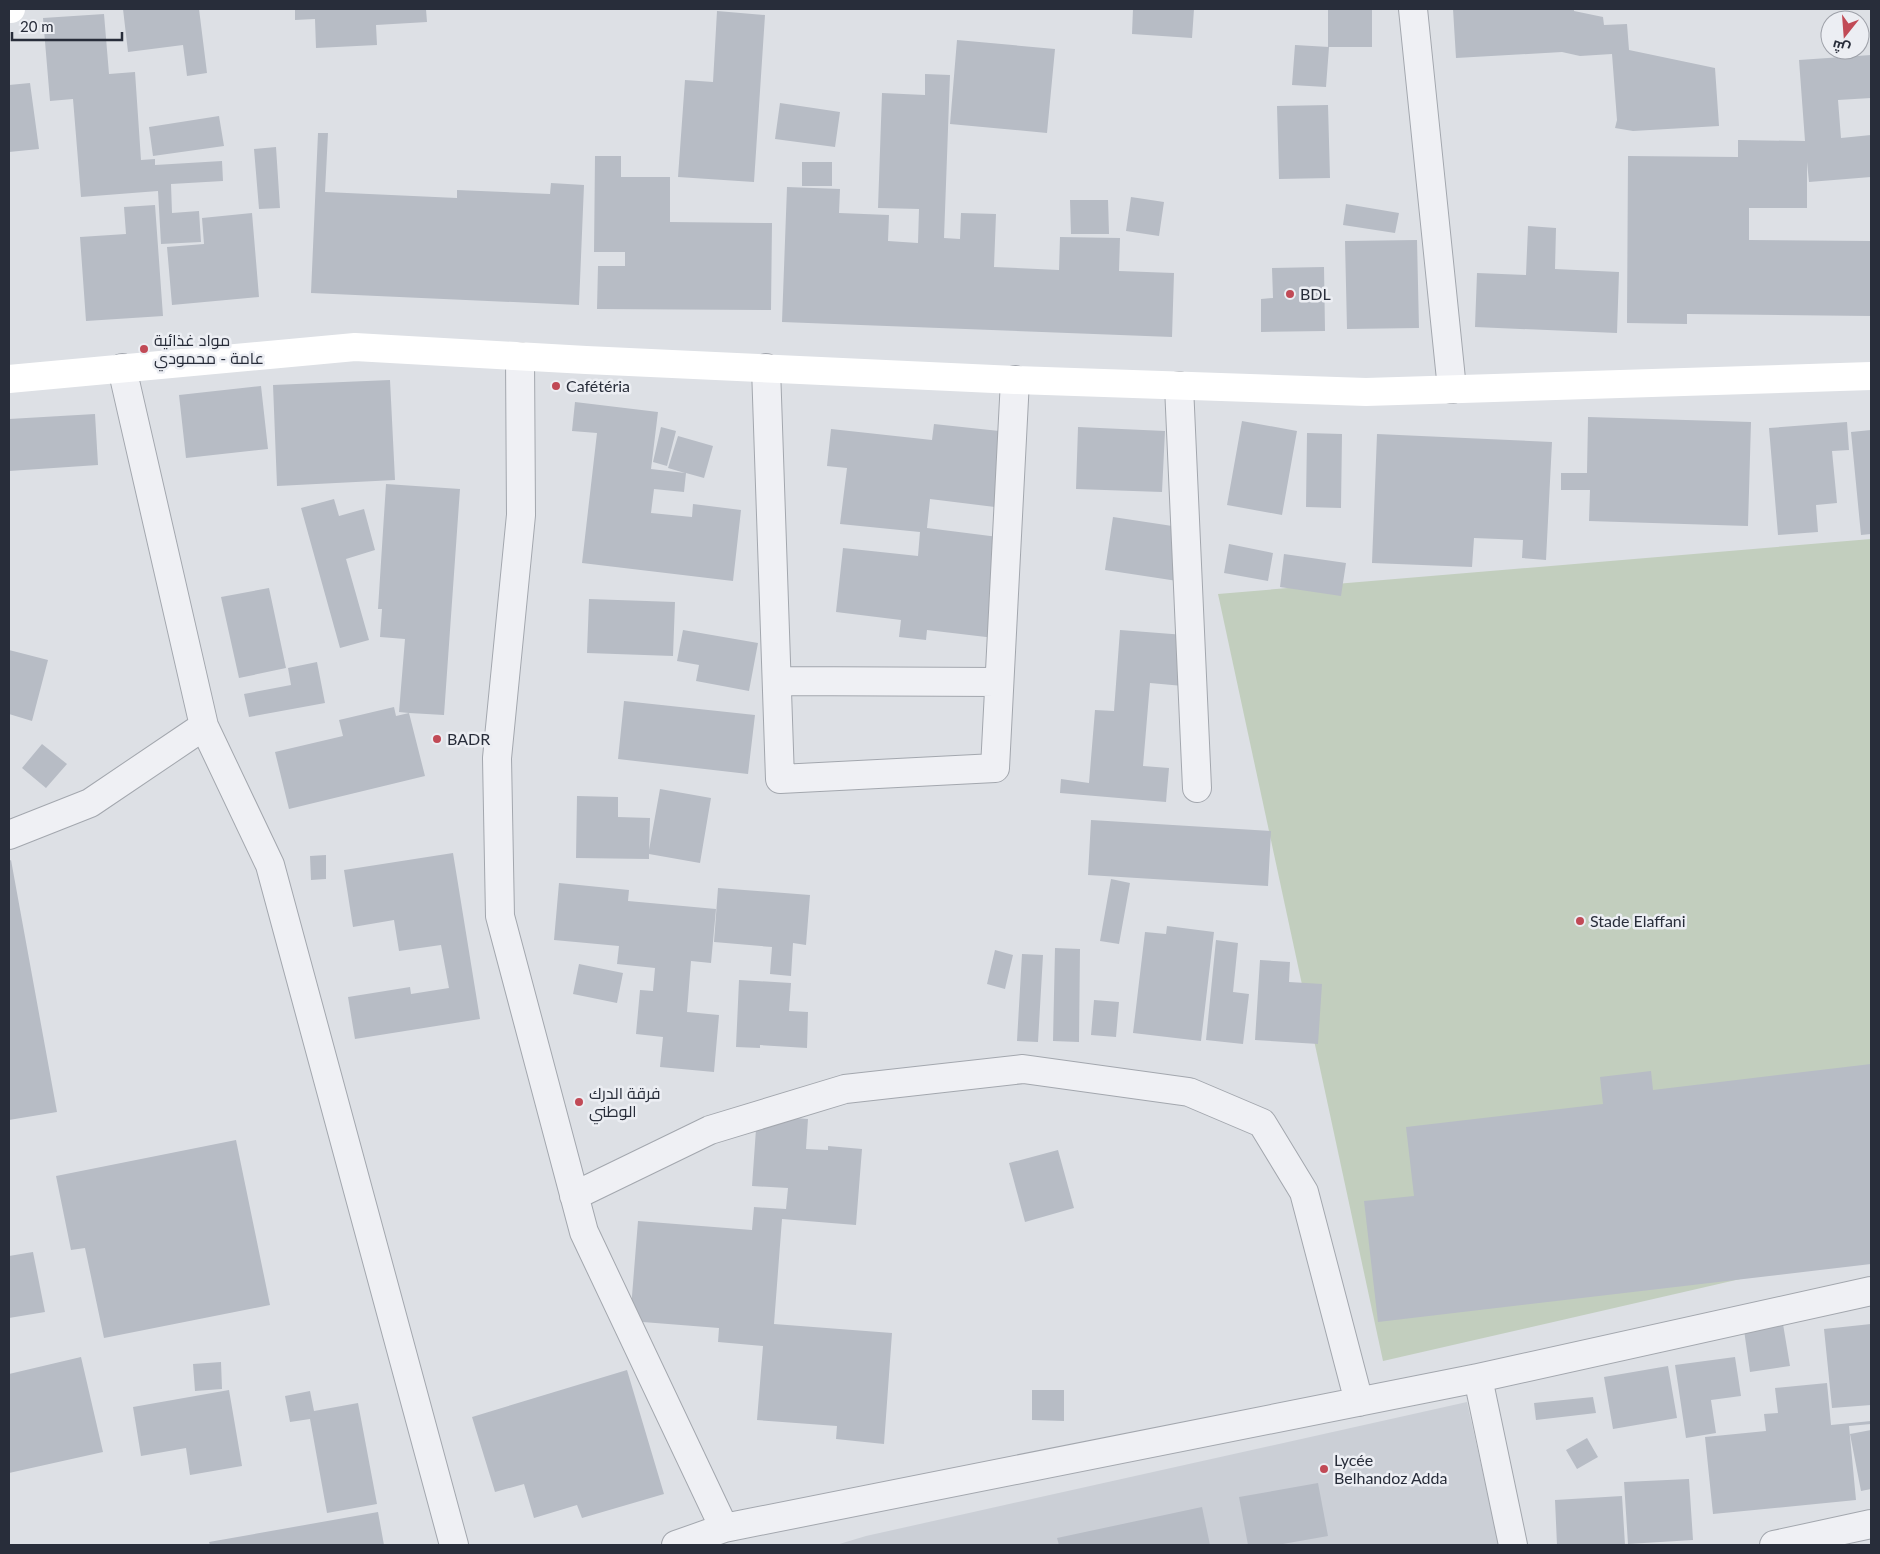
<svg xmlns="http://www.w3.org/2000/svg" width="1880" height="1554" font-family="Lato,Cairo,sans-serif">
	<rect width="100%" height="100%" fill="#dde0e5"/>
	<!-- built -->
	<path fill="#cbcfd6" d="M1467,1402l32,143h-663l30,-9z"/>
	<!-- green -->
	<path fill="#c2cebe" d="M1871,539v710l-488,112 -165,-767z"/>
	<!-- building -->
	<path fill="#b7bcc5" d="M123,9h76l8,64 -20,3 -4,-31 -55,7z
		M295,9h131l1,13 -51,3 1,20 -61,3 -1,-29 -20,1z
		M1133,9h61l-2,29 -60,-4z
		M1328,9h44v38h-44z
		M1453,9h121v2l29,6 1,8 23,-1 2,26 86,18 4,58 -86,5 -18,-3 2,-8 -5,-66 -32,2 -18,-4 -106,6z
		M717,11l48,4 -11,167 -76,-5 7,-97 28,2z
		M104,14l5,60 26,-2 6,88 14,-1v6l67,-4 1,20 -52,3 1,29 27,-2 2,31 -40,2 -3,-53 -77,6 -8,-98 -23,2 -7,-83z
		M957,40l98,9 -8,84 -97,-9z
		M1295,45l34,2 -3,40 -34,-2z
		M1871,55v43l-33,2 3,38 30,-3v42l-62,5 -2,-20v46h-58v32l122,1v75l-184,-2v10l-60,-1 1,-167 110,1v-17l67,1 -6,-81z
		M925,74l25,1 -6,163 16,1 1,-26 35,1 -2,53 65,3 1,-33 60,1 -1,33 55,2 -2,64 -390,-15 5,-135 53,2 -1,24 50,2 -1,26 30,2 1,-34 -41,-1 4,-115 43,2z
		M30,83l9,66 -30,3v-67z
		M780,103l60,9 -5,35 -60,-8z
		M1328,105l2,73 -51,1 -2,-73z
		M219,116l5,30 -71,10 -4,-29z
		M318,133h10l-3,59 132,6v-8l93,4 1,-11 33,2 -5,120 -268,-12z
		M276,147l4,61 -21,1 -5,-60z
		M595,156h26v21h49v45l102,1 -1,87 -174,-1 1,-43h27v-14h-31z
		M802,162h30v24h-30z
		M1131,197l33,5 -5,34 -33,-5z
		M1070,200h38l1,34h-38z
		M1346,204l53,9 -4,20 -52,-8z
		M155,205l8,111 -77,5 -6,-84 46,-3 -2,-27z
		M252,213l7,84 -87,8 -5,-58 37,-3 -2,-26z
		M1528,226l28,2 -1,41 64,3 -2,61 -142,-6 2,-54 49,2z
		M1417,240l2,88 -72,1 -2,-88z
		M1324,267l1,64 -64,1v-33l12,-1 -1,-30z
		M390,380l5,100 -118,6 -4,-101z
		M261,386l7,63 -82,9 -7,-63z
		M575,402l83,10 -7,57 34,4 -17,-5 10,-32 35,10 -9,32 -18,-5 -2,19 -30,-3 -3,24 41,4 1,-13 48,6 -8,71 -151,-18 15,-130 -25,-2z
		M95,414l3,51 -89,6v-52z
		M1588,417l163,5 -3,104 -159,-5 1,-31h-29v-17h26z
		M1242,421l55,10 -15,84 -55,-10z
		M1847,422l2,28 -17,1 5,52 -21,2 2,27 -40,3 -9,-107z
		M934,424l85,9 -8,76 -81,-10 -3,29 87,11 -11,100 -76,-9 -1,10 -27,-3 2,-17 -65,-8 7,-64 75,8 2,-24 -80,-8 7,-56 -20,-2 4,-37 101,11z
		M661,427l15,4 -9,35 -14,-4z
		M1078,427l87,4 -3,61 -86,-3z
		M1871,430v104l-10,1 -10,-103z
		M1307,433l35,1 -1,74 -35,-1z
		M1377,434l175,8 -6,118 -24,-2 1,-18 -49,-2 -2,29 -100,-4z
		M386,484l74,5 -16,226 -35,-2 16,63 -136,33 -14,-57 68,-16 -4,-16 55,-13 2,9 13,-3 -10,-1 6,-73 -25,-2 2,-28h-4z
		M334,499l5,17 25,-7 11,41 -29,9 23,81 -29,8 -39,-140z
		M1113,517l79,12 -8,53 -79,-12z
		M1229,544l44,9 -5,28 -44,-8z
		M1284,554l62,9 -5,33 -61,-9z
		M269,588l17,80 -47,10 -18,-81z
		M589,599l86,3 -2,54 -86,-3z
		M683,630l75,13 -9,48 -53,-10 3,-16 -22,-4z
		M1120,630l78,6 -4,51 -44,-4 -7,83 26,2 -3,34 -106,-9 1,-14 28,4 6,-73 19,1z
		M9,650l39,10 -16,61 -23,-7z
		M317,662l8,41 -76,14 -5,-23 47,-9 -3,-17z
		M624,701l131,14 -7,59 -130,-15z
		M42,744l25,20 -21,24 -24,-20z
		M660,789l51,9 -11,65 -51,-9v5l-73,-1 1,-62 41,1v20l32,1 -1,32z
		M1091,820l180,11 -3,55 -180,-11z
		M453,853l27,166 -125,20 -7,-42 62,-10 1,7 38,-6 -8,-43 -42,6 -5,-31 -41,7 -9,-57z
		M326,855v24l-15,1 -1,-24z
		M11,860l46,252 -48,8v-259z
		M1111,879l19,4 -11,61 -19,-3z
		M559,883l70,7 -1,11 88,8 -5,54 -20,-2 -4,51 32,3 -5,57 -54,-5 3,-30 -27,-3 4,-44 13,1 2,-23 -38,-4 2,-18 -65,-6z
		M718,888l92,7 -4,50 -13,-2 -2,33 -21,-2 2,-27 -58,-5z
		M1167,926l47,6 -13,109 -68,-8 12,-101 21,2z
		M1216,940l22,3 -5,49 16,2 -6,50 -37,-4z
		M1055,948l25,1 -1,93 -26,-1z
		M995,950l18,5 -8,34 -18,-5z
		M1022,954l21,1 -5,87 -21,-1z
		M1260,960l30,2 -1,20 33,2 -4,60 -63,-4z
		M579,964l44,9 -6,30 -44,-9z
		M739,980l52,3 -2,28 19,1 -1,36 -47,-3v3l-24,-1z
		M1094,1000l25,2 -3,35 -25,-2z
		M1871,1064v200l-493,58 -14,-121 50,-5 -8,-69 197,-23 -3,-27 51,-6 2,19z
		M757,1115l51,4 -2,30 22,1v-4l34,3 -6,76 -74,-6 -8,105 118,9 -8,111 -48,-5 1,-13 -80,-6 6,-74 -45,-4 1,-14 -89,-7 8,-100 114,9 2,-23 32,2 2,-21 -36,-2z
		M236,1140l34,165 -166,33 -19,-90 -14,2 -15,-74z
		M1058,1150l16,58 -49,14 -16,-59z
		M33,1252l12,60 -36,6v-62z
		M1783,1324l7,42 -40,6 -6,-42z
		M1871,1324v81l-39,3 -8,-79z
		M81,1357l22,95 -94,21v-99z
		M1735,1357l6,39 -30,4 5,33 -30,5 -11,-73z
		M221,1362l1,27 -27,2 -2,-27z
		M1668,1366l9,52 -64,11 -9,-52z
		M627,1370l37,124 -82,24 -5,-13 -43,13 -10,-34 -29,8 -23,-75z
		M1827,1383l4,42 40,-4v3l-22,2 7,74 -143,14 -8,-77 61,-6 -2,-17 14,-1 -3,-25z
		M229,1390l13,76 -52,9 -4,-27 -45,8 -8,-49z
		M1032,1390h32v31l-32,-1z
		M310,1391l4,20 44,-8 19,101 -50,9 -17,-94 -20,3 -5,-26z
		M1593,1397l3,16 -60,7 -2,-17z
		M1871,1430v59l-10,2 -11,-57z
		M1587,1438l11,19 -21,12 -11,-19z
		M1689,1479l4,61 -65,4 -4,-62z
		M1318,1483l10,53 -51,9h-29l-9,-48z
		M1622,1496l3,49h-68l-2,-45z
		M1202,1507l8,38h-151l-2,-7z
		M378,1512l6,33h-174l-1,-3z"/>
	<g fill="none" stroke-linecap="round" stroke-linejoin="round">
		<defs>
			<path id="minor" d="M1413,9l39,380
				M520,357l1,158 -24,243 3,158 84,316 140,296
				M122,368l82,358 66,139 184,680
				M766,368l14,411 215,-11 20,-388
				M1179,386l18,402
				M777,681l222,1
				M9,835l81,-32 114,-77
				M574,1196l136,-66 135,-41 178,-20 166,23 73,31 42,69 55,210
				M1478,1378l35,167
				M676,1545l48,-17 754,-150 393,-87
				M1774,1545l97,-21"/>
		</defs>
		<!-- minor casing -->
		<use href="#minor" stroke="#a3a7ae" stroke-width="30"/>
		<!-- minor -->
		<use href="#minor" stroke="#eff0f4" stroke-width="28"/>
		<!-- secondary -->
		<path stroke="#fff" stroke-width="28" d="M9,9h2
			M9,379l346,-32 231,13 429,20 351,12 505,-16"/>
	</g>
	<!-- markers -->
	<g fill="#c14a56" stroke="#eceef3" stroke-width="2">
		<circle cx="1290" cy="294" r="5"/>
		<circle cx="144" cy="349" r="5"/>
		<circle cx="556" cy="386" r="5"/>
		<circle cx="437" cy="739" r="5"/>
		<circle cx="1580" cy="921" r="5"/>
		<circle cx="579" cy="1102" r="5"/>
		<circle cx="1324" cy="1469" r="5"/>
	</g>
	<g text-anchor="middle" stroke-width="5" stroke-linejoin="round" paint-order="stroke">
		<!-- poi labels -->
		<g font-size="16" fill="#282d3a" stroke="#eceef3" text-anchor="start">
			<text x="1300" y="300">BDL</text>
			<text x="154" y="346">مواد غذائية<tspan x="154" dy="18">عامة - محمودي</tspan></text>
			<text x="566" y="392">Cafétéria</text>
			<text x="447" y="745">BADR</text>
			<text x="1590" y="927">Stade Elaffani</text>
			<text x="589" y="1099">فرقة الدرك<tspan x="589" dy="18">الوطني</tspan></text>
			<text x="1334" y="1466">Lycée<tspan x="1334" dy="18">Belhandoz Adda</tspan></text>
		</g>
	</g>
	<!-- border -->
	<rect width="1880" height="1554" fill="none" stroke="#282d3a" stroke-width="20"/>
	<!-- north arrow -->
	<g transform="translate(1845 35) rotate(197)"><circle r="24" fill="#eceef3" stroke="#9ea1a9"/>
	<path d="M0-4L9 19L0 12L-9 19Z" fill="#c14a56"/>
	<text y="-8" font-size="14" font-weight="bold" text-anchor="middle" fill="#282d3a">ش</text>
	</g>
	<!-- scale -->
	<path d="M12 32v8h110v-8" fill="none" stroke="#282d3a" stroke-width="2.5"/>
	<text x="20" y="32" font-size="15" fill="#282d3a" stroke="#eceef3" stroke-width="4" paint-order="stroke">20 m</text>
</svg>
